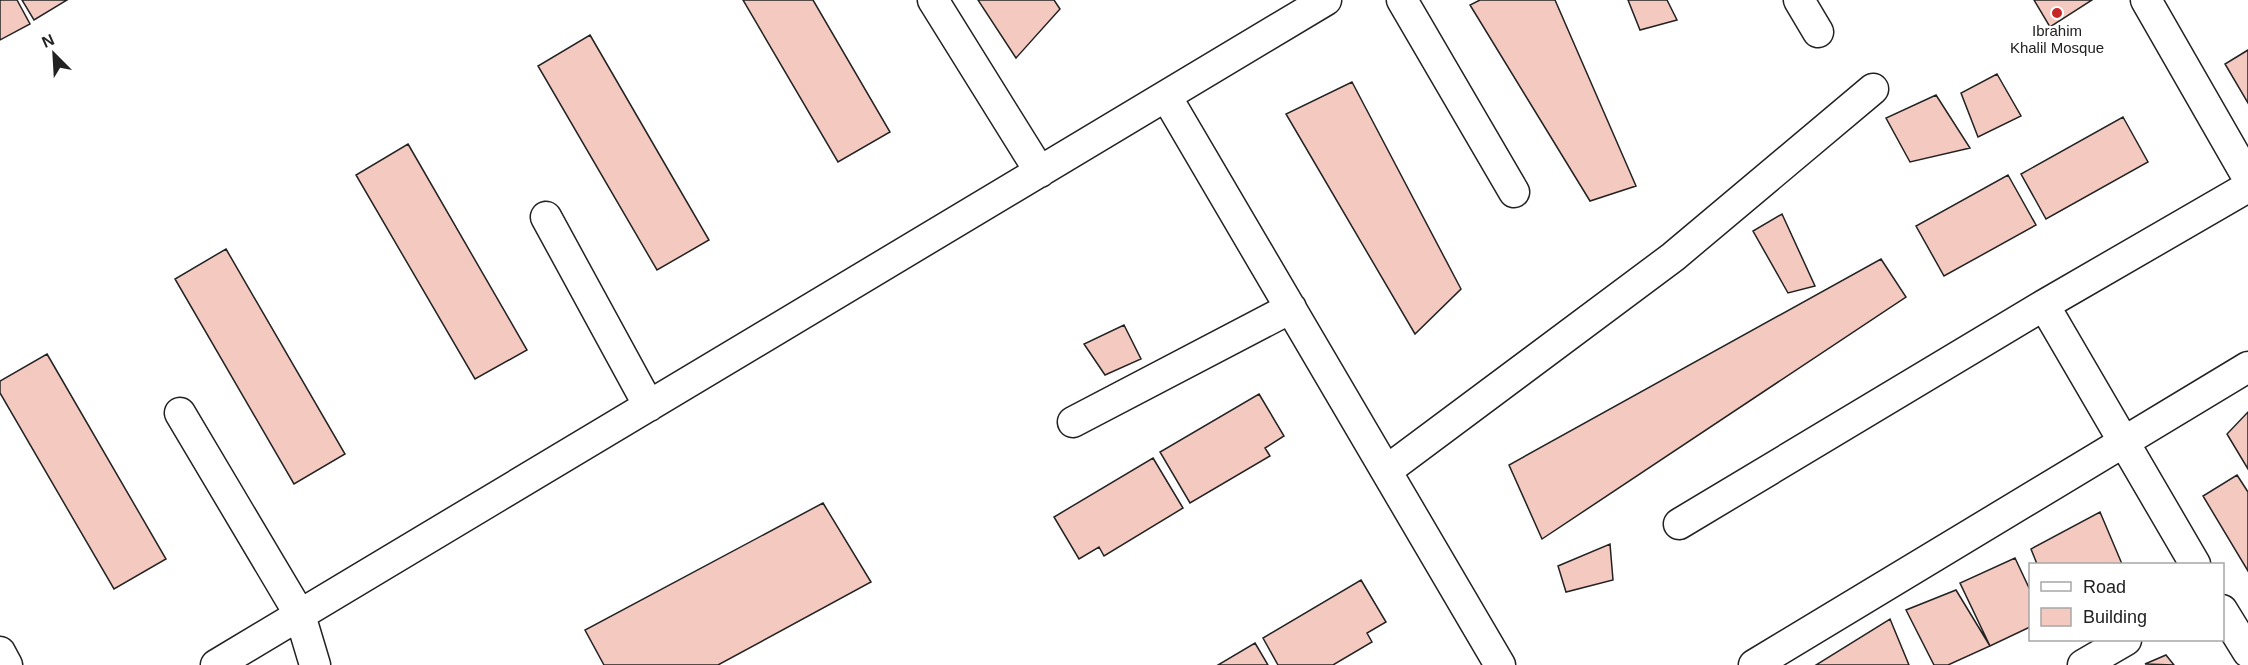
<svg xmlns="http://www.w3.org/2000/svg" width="2248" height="665" font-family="Helvetica,sans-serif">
	<rect width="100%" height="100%" fill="#fff"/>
	<!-- building -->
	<path fill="#f3c9c0" stroke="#222" stroke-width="1.5" d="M0,0h17l13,24 -30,16z
		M22,0h45l-33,20z
		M743,0h70l77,132 -52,30z
		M978,0h76l6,9 -44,49z
		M1480,0h75l81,186 -46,15 -120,-196z
		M1628,0h39l10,20 -37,10z
		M2034,0h58l-42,27z
		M590,35l119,205 -52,30 -119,-204z
		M2248,50v53l-23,-39z
		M1997,74l24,42 -43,21 -17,-44z
		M1352,82l109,207 -46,45 -129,-220z
		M1936,95l34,53 -60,14 -24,-44z
		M2123,117l25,45 -102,57 -25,-45z
		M408,144l119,206 -52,29 -119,-204z
		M2008,175l28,50 -92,51 -28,-50z
		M1782,214l33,72 -27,7 -35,-62z
		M226,249l119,205 -51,30 -119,-205z
		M1881,259l25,38 -364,242 -33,-74z
		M1124,325l17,34 -36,16 -21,-31z
		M47,354l119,205 -52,30 -114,-196v-12z
		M1259,394l25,42 -19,12 5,8 -80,47 -30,-51z
		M2248,412v57l-21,-35z
		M1153,458l30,50 -79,48 -5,-9 -20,12 -25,-42z
		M2237,475l11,17v79l-45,-75z
		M823,503l48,79 -153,83h-114l-19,-35z
		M2100,512l22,52h-85l-6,-15z
		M1610,544l3,36 -47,12 -8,-26z
		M2015,558l15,32v37l-40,19 -30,-63z
		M1361,580l25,42 -19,11 5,9 -39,23h-55l-15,-27z
		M1956,590l34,56 -42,19h-14l-28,-55z
		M1890,619l19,46h-93z
		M1255,643l13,22h-50z
		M2166,655l8,10 -29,-1z"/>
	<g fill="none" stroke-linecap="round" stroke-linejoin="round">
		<defs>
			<path id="minor" d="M933,0l107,172
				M1402,0l112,192
				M1799,0l19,32
				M2146,0l102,178
				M1166,96l334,569
				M546,217l103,189
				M2044,305l151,259
				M180,413l120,202 15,50
				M1073,422l218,-114
				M1386,471l287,-214 200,-168
				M1679,524l365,-219 204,-118
				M2222,610l26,42
				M0,652l7,13
				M216,665l1110,-665
				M1754,665l494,-298
				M2083,665l43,-25"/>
		</defs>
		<!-- minor casing -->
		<use href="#minor" stroke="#222" stroke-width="33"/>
		<!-- minor -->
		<use href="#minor" stroke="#fff" stroke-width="30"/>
	</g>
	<!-- markers -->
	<circle fill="#c62828" stroke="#fff" stroke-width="2" cx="2057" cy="13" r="6"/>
	<g text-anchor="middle" stroke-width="4.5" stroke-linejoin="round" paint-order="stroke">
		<!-- poi labels -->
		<g font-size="15" fill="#222" stroke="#fff">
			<text x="2057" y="36">Ibrahim<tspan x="2057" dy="17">Khalil Mosque</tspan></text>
		</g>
	</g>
	<!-- legend -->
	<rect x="2029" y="563" width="195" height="78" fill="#ffffff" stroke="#a7a7a7" stroke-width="1.5"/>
	<rect x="2041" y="582" width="30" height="9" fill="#ffffff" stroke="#a7a7a7" stroke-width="1.5"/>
	<text x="2083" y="593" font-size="18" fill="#222222">Road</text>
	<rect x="2041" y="608" width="30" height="18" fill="#f3c9c0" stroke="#a7a7a7" stroke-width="1.5"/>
	<text x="2083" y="623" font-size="18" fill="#222222">Building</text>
	<!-- north arrow -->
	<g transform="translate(54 54) rotate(336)" stroke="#ffffff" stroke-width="4.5" paint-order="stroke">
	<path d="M0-4.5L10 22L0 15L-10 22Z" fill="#222222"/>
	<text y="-9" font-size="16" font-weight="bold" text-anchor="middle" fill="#222222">N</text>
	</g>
</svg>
